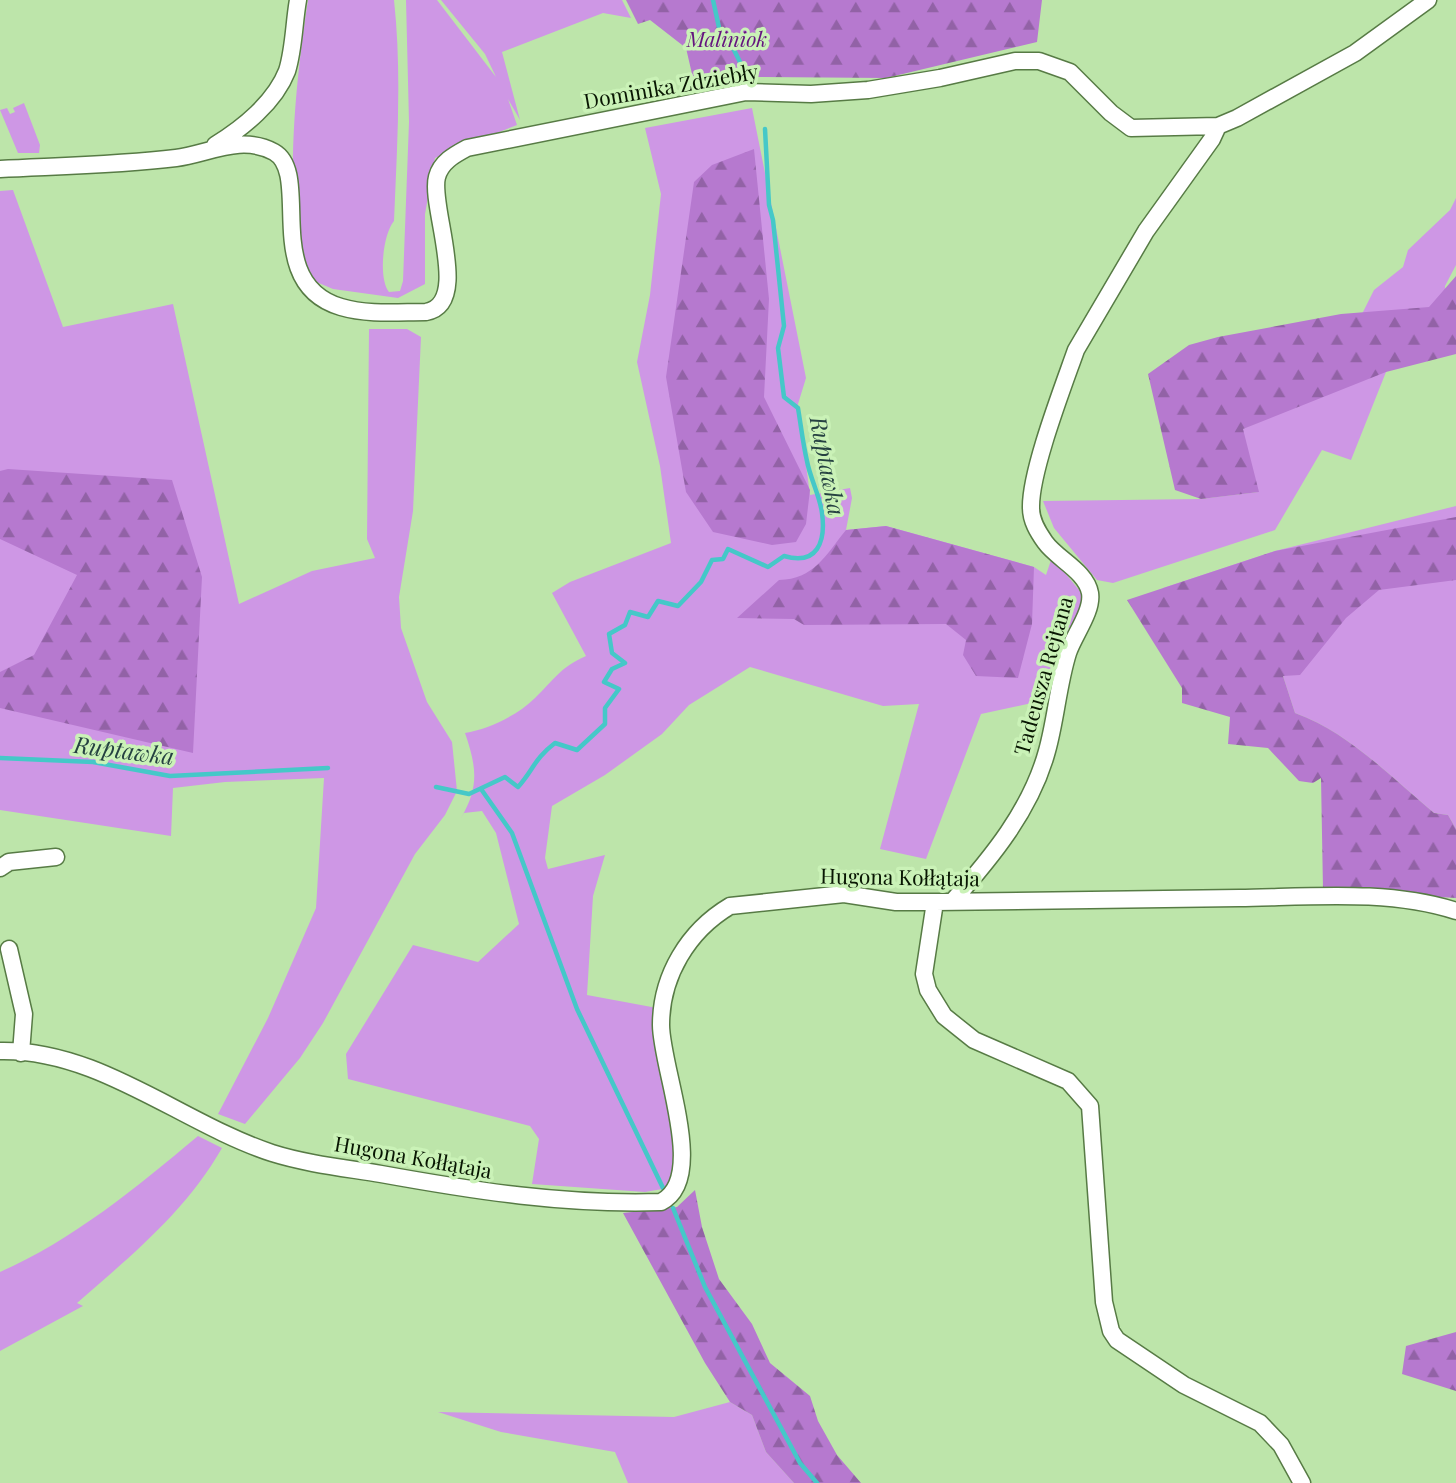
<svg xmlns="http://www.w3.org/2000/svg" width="1456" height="1483" font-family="'Playfair Display',serif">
	<defs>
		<pattern id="forest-firs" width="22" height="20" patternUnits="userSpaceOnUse" patternTransform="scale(1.75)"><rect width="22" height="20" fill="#b679cf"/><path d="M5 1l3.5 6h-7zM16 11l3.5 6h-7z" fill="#9262a6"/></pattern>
	</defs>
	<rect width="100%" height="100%" fill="#bde5aa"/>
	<!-- green -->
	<path fill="#ce97e5" d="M308,0h86c8,73 3,148 0,221 -11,13 -16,57 -5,71l11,-1 3,-10 6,-159 -3,-122h31l59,77 -11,-23 -44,-54h181l9,18 -28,-5 -101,39 18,68 -12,-21 9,26 -82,33 -10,56v70l-27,14 -65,-9 -19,-8c-37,-56 -16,-215 -6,-281z
		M24,103l16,42 -1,8h-21l-18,-43 7,-2 3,6 5,-2 -2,-4z
		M752,108l54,270 -8,26 12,91 40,-7 2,10 -6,32 40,-4 148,41 12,8 6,-18 36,44 -38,98 -69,15 -55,145 -46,-10 39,-145 -36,2 -133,-39 -61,38 -27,29 -57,41 -53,31 -7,52 3,11 57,-14 -12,41 -6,99 70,13 -4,25 24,119v23l-9,13 -23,4 -113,-8 7,-45 -9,-13 -182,-47 -2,-25 67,-109 65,17 41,-38 -23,-91 -14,-22 -18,2 -3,5c18,-31 16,-50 4,-85 24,-4 53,-18 70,-35 20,-19 24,-30 51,-42l-34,-63 18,-11 101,-39 -11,-77 -23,-104 13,-67 11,-101 -16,-66z
		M13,190l50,137 110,-23 66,300 73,-33 63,-13 -8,-19 2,-210h38l14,8 -8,174 -14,86 2,31 26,74 25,40 5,49 -12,24 -30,39 -92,169 -23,35 -55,66 -27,-10 50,-96 48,-110 8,-130 -99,4 -52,6 -2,48 -171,-26v-619z
		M1456,198v67l-11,21v29l-59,57 -35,88 -29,-10 -47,80 -162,53 -16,-3 -43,-52 -11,-27 158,-2 57,-7 -16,-63 79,-33 53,-106 29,-23 5,-17 42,-40z
		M1456,506v323l-8,-14 -14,-2c-43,-36 -86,-81 -139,-100l-12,-37 -120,-88 112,-37z
		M198,1136l24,12c-36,63 -91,108 -145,155l6,3 -83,45v-79c73,-32 137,-85 198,-136z
		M730,1402l22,13 14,37 28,31h-166l-13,-31 -114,-20 -63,-20 236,5z"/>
	<!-- forest -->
	<path fill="url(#forest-firs)" d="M626,0h416l-5,42 -151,36 -139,-1 -52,10 -9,-39 -36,-28 -12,4z
		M754,149l15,150 -5,98 46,93 -4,34 -10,18 -24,3 -59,-13 -27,-40 -20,-115 28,-195 18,-17z
		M1456,276v78l-70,18 -143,57 16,63 -58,7 -26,-9 -27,-116 41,-29 29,-8 123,-23 88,-7z
		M8,469l164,11 30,97 -9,176 -193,-45v-36l34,-17 43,-80 -77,-36v-68z
		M1456,517v63l-77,10 -33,28 -46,57 -17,1 12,37c53,19 96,64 139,100l14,2 8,14v69l-133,-8 -2,-112 -8,5 -14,-2 -31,-33 -40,-4 2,-27 -48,-14v-15l-55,-88 148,-49z
		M886,526l148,41 -2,57 -14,54 -42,-2 -13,-21 3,-15 -20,-16 -142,1 -10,-6 -57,-1 42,-38c35,-1 46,-24 67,-50z
		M695,1190l7,37 17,52 33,45 18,39 40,33 8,25 19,34 24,28h-67l-28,-31 -14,-37 -22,-13 -25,-39 -82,-150 54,-6z
		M1456,1332v59l-54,-17 4,-28z"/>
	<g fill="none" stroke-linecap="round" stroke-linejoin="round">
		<!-- stream -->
		<path stroke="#45c8c8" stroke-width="4.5" d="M713,0l7,32 9,8 23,46
			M0,758l93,4 77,14 158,-8
			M436,787l33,7 36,-17 13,10c16,-18 16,-28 37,-44l22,7 28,-26v-16l14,-19 -15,-7 8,-13 13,-6 -13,-10 -3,-19 16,-9 5,-13 18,5 10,-16 20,5 23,-24 11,-22 11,-1 5,-10 40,18 16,-11c33,10 42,-14 38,-43 -2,-17 -12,-35 -15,-52 -4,-17 -6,-35 -9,-53l-14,-11 -6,-49 6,-22 -11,-106 -4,-15 -4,-76
			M481,789l31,44 65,176 86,179
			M673,1208l32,79 95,176 17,20"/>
		<defs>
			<path id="minor" d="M215,145c28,-17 60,-43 72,-74 7,-22 7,-49 11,-71
				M0,169c58,-3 118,-4 176,-11 32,-4 65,-24 98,-6 39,22 -14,131 67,155 27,8 57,5 85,5 46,-8 3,-106 11,-135 4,-15 17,-22 30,-29l279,-56 65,2 57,-4 72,-12 75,-17h24l31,11 41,41 20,15 87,-2 19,-8 118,-65 73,-53
				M0,868l9,-6 47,-5
				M935,902l-11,72 4,16 16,26 30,24 94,41 22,25 14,196 7,29 6,9 67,45 76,38 21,22 21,38
				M952,902c39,-44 79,-92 95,-151 9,-32 11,-66 21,-98 6,-18 25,-42 22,-60 -4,-22 -33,-34 -45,-51 -7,-10 -14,-21 -14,-34 -1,-36 32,-121 45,-158l70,-119 66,-92 6,-13
				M9,949l15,65 -3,39
				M0,1051c99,-2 181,72 272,102 35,11 73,15 109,21 94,17 184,31 280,28 47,-23 0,-134 0,-177 0,-49 27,-94 69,-119l114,-12 52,8h39c101,-1 202,-3 304,-4 70,-1 150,-9 217,13"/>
		</defs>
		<!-- minor casing -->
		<use href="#minor" stroke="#577b45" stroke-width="19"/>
		<!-- minor -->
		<use href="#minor" stroke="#fff" stroke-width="16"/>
	</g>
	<g text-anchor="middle" stroke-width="7" stroke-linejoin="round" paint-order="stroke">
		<!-- park labels -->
		<g font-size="21" font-style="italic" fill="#64147e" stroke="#caf2b7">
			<text x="727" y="47">Maliniok</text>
		</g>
		<!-- street labels -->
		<g font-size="21" fill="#081602" stroke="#caf2b7">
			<text transform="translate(671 87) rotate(-10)" y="7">Dominika Zdziebły</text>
			<text transform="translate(1044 676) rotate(-74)" y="7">Tadeusza Rejtana</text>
			<text transform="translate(900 878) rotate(1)" y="7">Hugona Kołłątaja</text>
			<text transform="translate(413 1158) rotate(10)" y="7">Hugona Kołłątaja</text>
		</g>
		<!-- water labels -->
		<g font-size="23" font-style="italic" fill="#254141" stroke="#caf2b7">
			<text transform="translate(827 466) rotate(79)" y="8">Ruptawka</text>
			<text transform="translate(124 751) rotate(7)" y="8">Ruptawka</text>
		</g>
	</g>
</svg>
